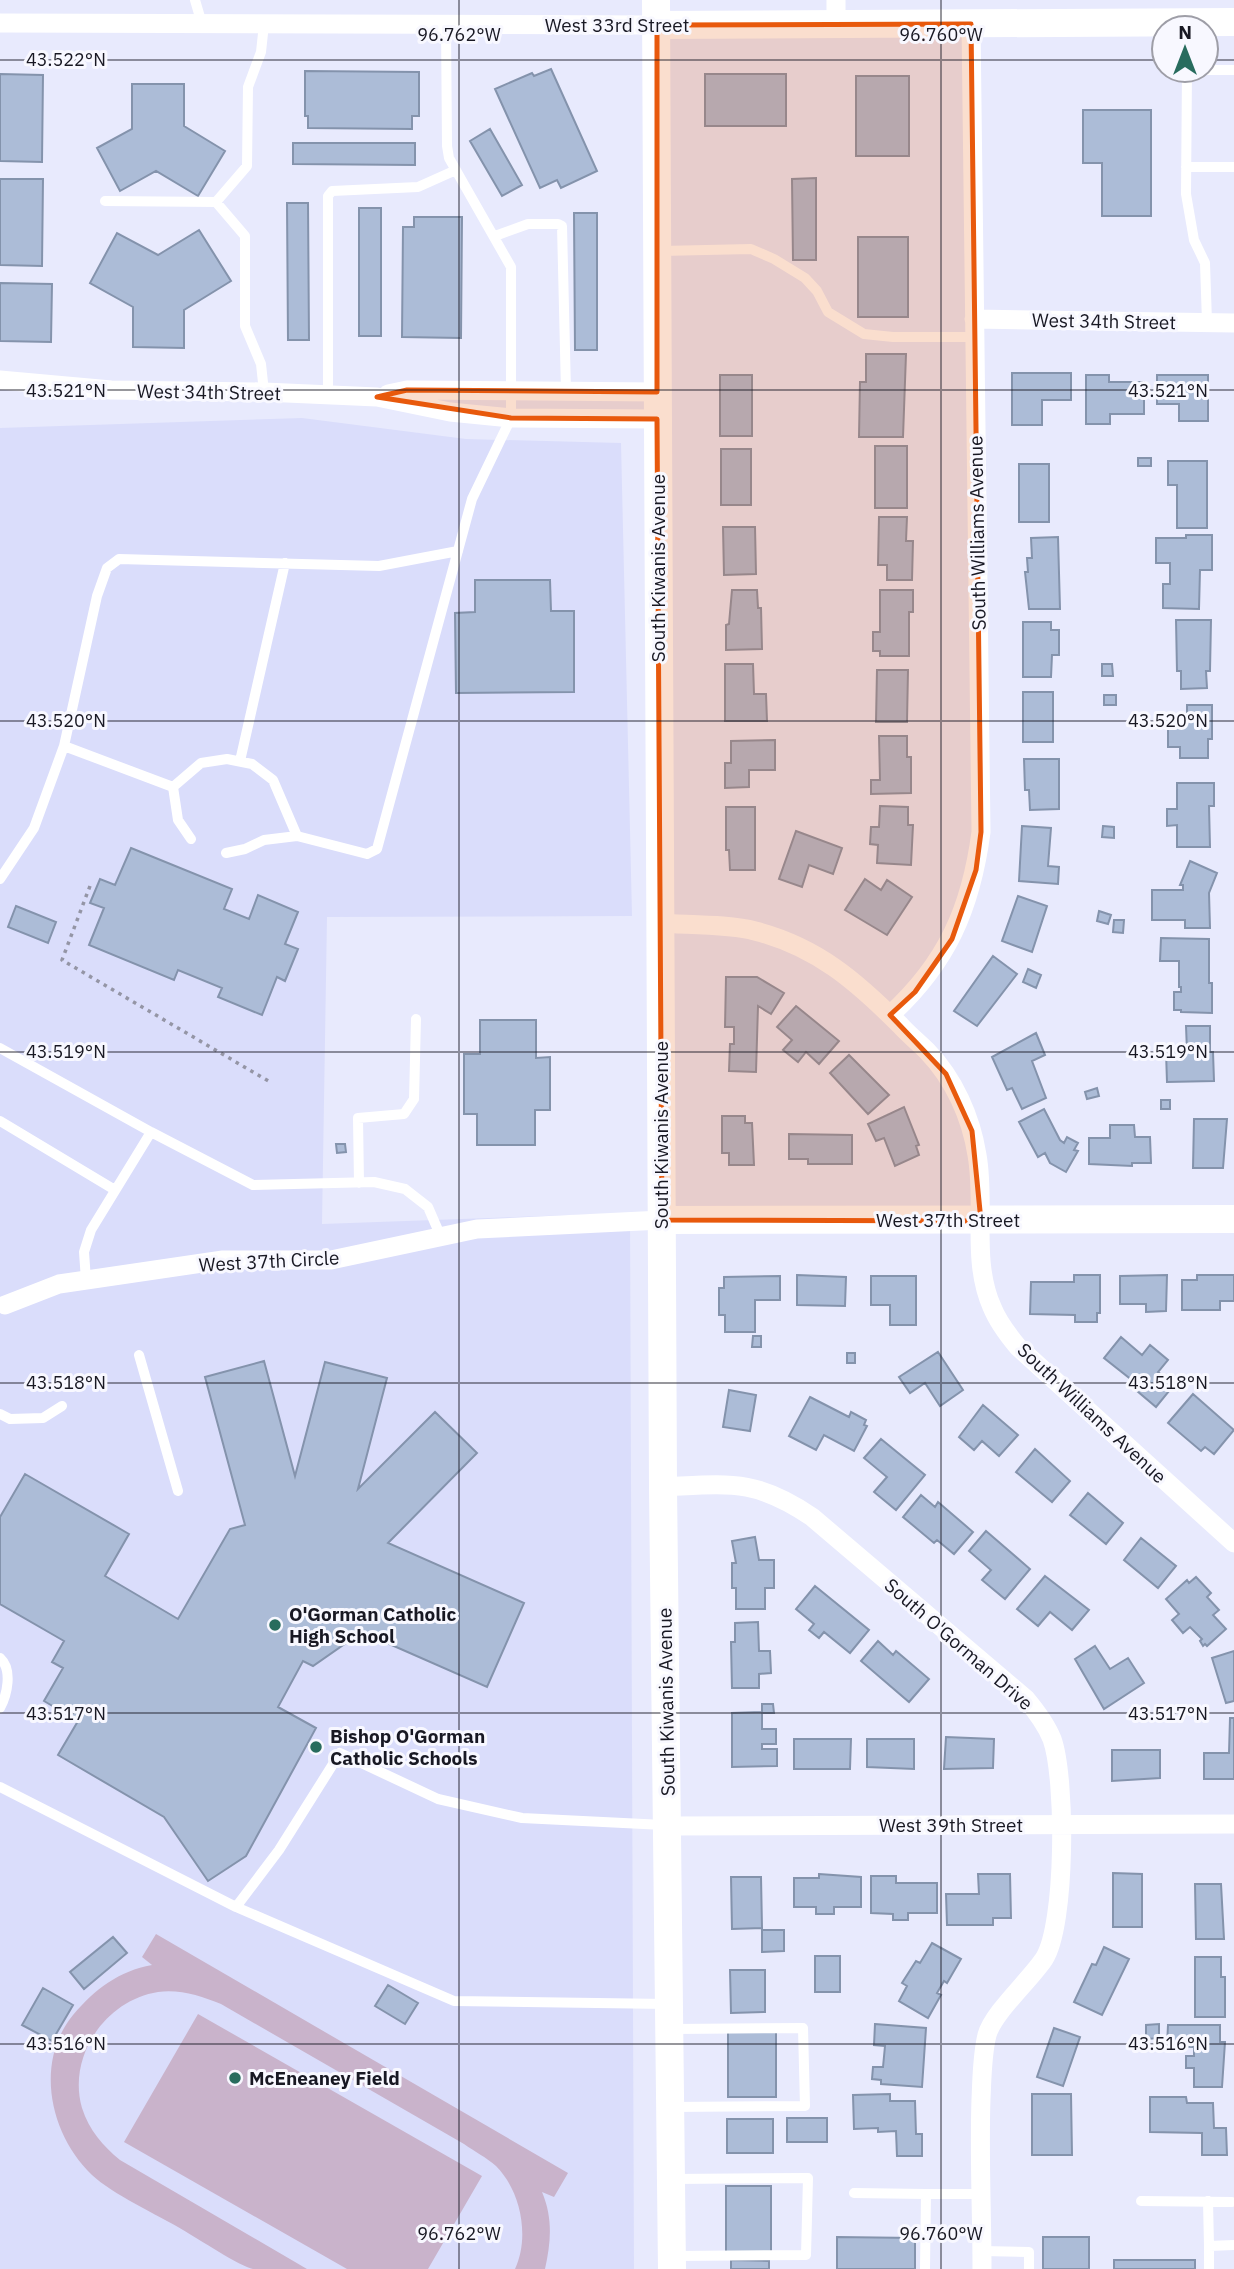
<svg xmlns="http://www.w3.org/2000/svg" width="1234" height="2269" font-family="'IBM Plex Sans',sans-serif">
	<rect width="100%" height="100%" fill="#e8eafd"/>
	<!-- built -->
	<path fill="#daddfb" d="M302,418l164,21 155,4 11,473 -305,1 -5,307 308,-11 4,1056h-634v-1841z"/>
	<!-- green -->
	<path fill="#c9b3cb" d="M156,1934l412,239 -14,24 -12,-5c11,26 9,50 3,77h-30c15,-32 6,-78 -19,-103 -9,-8 -22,-15 -32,-22l-243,-140c-20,-8 -41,-15 -63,-12 -52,8 -91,64 -76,116 7,22 21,38 38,52l187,109c-17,0 -37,0 -54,0 -12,-2 -56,-31 -70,-39 -25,-15 -71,-36 -91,-55 -42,-40 -58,-112 -19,-160 22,-26 46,-44 79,-50l-10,-8z
		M198,2014l284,162 -54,93h-81l-223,-127z"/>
	<!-- building -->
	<path fill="#acbcd7" stroke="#8493ac" stroke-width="2" d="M551,69l46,102 -36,17 -4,-8 -17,8 -45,-99 37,-16 2,3z
		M305,71l114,1v44h-7v13l-104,-1v-12h-3z
		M0,74l43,1 -1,87 -42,-1z
		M705,74h81v52h-81z
		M856,76h53v80h-53z
		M132,84h52v42l41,25 -27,45 -42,-25 -36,20 -23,-43 35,-19z
		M1083,110h68v106h-49v-53h-19z
		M490,129l32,56 -20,11 -32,-55z
		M293,143h122v22l-122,-1z
		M816,178v82h-23l-1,-81z
		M0,179h43l-1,87 -42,-1z
		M287,203h21l1,137h-21z
		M359,208h22v128h-22z
		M574,213h23v137h-22z
		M414,217h48l-1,121 -59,-1 1,-110h11z
		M199,230l32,51 -47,29v38l-51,-1v-40l-43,-24 27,-50 41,22z
		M858,237h50v80h-50z
		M0,283l52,1 -1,58 -51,-1z
		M866,354h40l-3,83h-44l1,-55h6z
		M1012,373h59v27h-29v25h-30z
		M720,375h32v61h-32z
		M1086,375h23v7h35v32h-34v10h-24z
		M1157,375h51v46h-29v-17h-22z
		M875,446h32v62h-32z
		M721,449h30v56h-30z
		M1138,458h13v8h-13z
		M1168,461h39v67h-30v-43h-9z
		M1019,464h30v58h-30z
		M879,517h28l-1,24h7l-1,39h-25v-15h-9z
		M723,527h32l1,47 -32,1z
		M1186,535h26v35h-12l-1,39 -36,-1v-24h7v-21h-14v-25h30z
		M1058,537l2,72h-31l-4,-37h3l-1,-14h5l-1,-20z
		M475,580h75l1,31h23v81l-118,1 -1,-80 20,-1z
		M732,590h25l1,18h3l1,41 -36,1v-25l3,-1z
		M880,590h33v22h-4v44h-29v-5h-7v-19h7z
		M1176,620h35l-1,51h-4l1,17 -26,1v-18h-4z
		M1023,622h28v8h8v25h-7l-1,22h-28z
		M725,664h28l1,30h12l1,27h-42z
		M1102,664h10l1,12h-11z
		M877,670h31l-1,52h-31z
		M1023,692h30v50h-30z
		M1104,695h12v10h-12z
		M1187,705h25v34h-4v19h-28v-11h-12v-32h16l3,-2z
		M879,736h28v21h4v36l-40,1v-14h9z
		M775,740v30h-26v17l-24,1v-25h6v-22z
		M1024,759h35v50l-29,1 -1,-20h-4z
		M1177,783h37v23h-5l1,41h-33v-22l-10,1v-17h10z
		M880,806l28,1v18h5l-2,40 -34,-2 1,-18 -8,-1 1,-17h8z
		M726,807h29v63h-25l-1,-20h-3z
		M1022,826l29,2 -3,38 11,1 -1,17 -39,-3z
		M1103,826l11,1v11l-12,-1z
		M796,831l46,17 -9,26 -24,-9 -7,22 -23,-8z
		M131,848l101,41 -8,20 25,10 9,-24 40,17 -13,32 13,5 -13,32 -8,-4 -15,38 -44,-18 4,-9 -44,-18 -4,10 -85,-35 15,-37 -14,-5 10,-24 15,6z
		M1190,861l27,12 -8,20 1,35h-25v-8h-33v-30h31v-5h-3z
		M865,879l16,11 6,-10 25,17 -25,38 -42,-25z
		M1018,896l29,10 -15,46 -30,-11z
		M16,906l40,16 -8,21 -40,-16z
		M1099,911l12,4 -3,9 -11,-3z
		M1114,920h10l-1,13 -10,-1z
		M1161,938l48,1v44h3v30l-31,-1v-2h-7v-18h7v-5h-2v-26h-19z
		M993,956l24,18 -40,52 -23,-15z
		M1028,969l13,6 -5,13 -13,-6z
		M726,977h31l27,16 -13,21 -13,-8 -2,66 -27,-1 1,-27h4v-17h-9z
		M796,1006l43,35 -20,23 -13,-12 -8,10 -15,-12 9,-10 -15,-13z
		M480,1020h56v38l14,-1v53h-15v35h-58v-31h-13v-60h16z
		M1186,1026h24v26h3l1,29 -47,1 -1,-30 21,-1z
		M1036,1033l9,22 -13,6 14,37 -24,11 -10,-21 -5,2 -15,-33z
		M849,1055l40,40 -21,19 -38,-41z
		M1097,1088l2,8 -12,3 -2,-7z
		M1161,1100h9v9h-9z
		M904,1107l15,38 -3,1 3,9 -24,11 -11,-28 -8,3 -8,-17z
		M1044,1109l16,31 4,3 3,-6 11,6 -4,7 4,1 -12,21 -16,-9 -5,-10 -7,4 -19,-35z
		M722,1116h23v7h7l2,42h-25v-12h-7z
		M1194,1119h33l-4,49h-30z
		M1110,1125h24l1,12h15l1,26h-19v3l-43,-2v-26h21z
		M789,1134l63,1v29h-44v-5h-19z
		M336,1144h9l1,8 -9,1z
		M797,1275l49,2 -1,29 -48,-1z
		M1074,1275h26v38h-3v9h-22v-7l-45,-1 1,-32h43z
		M1167,1275l-1,36 -20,1v-8h-26v-28z
		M1197,1275h37v26h-14v9h-38v-30h15z
		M780,1276v24h-25v32h-30v-17h-6v-27h5v-11z
		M871,1276h45v49h-26v-20h-19z
		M753,1336h8v11h-9z
		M1121,1337l21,18 8,-10 18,15 -10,12 16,13 -18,22 -26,-22 3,-4 -29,-23z
		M938,1352l25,38 -23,16 -15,-23 -15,10 -11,-16z
		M847,1353h8v10h-8z
		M264,1361l31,115 30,-114 62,16 -29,111 77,-77 42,41 -89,90 136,60 -37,84 -125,-55 -49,34 -10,-5 -25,46 38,21 -70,128 -38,25 -44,-64 -106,-62 20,-34 -34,-20 19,-33 -11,-6 12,-21 -64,-37v-87l25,-43 104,60 -24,42 73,43 52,-90 15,-4 -40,-148z
		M729,1390l27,5 -6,36 -27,-4z
		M1193,1394l41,36 -20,24 -9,-7 -4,4 -33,-28z
		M810,1397l39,20 2,-5 15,8 -2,5 3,1 -13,25 -30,-16 -8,15 -27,-14z
		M983,1405l35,30 -19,21 -17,-15 -8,9 -15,-13z
		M881,1439l44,36 -29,35 -22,-18 13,-15 -23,-19z
		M1035,1449l35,32 -18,21 -36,-30z
		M1088,1493l35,30 -17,21 -36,-29z
		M921,1495l14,12 3,-5 35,30 -19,22 -17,-14 -3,3 -31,-26z
		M986,1531l44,38 -25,30 -23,-19 9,-10 -22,-19z
		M755,1537l4,23h15v28h-9v21h-29v-21h-4v-25h4l-4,-22z
		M1141,1538l35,28 -18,22 -34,-28z
		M1045,1576l44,34 -17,20 -22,-18 -12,14 -21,-17z
		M1196,1577l15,16 -4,4 12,13 -6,5 13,14 -19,17 -2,-2 -2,2 -3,-5 2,-2 -12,-12 -7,6 -11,-13 7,-6 -13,-15 21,-19 2,3z
		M815,1586l54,44 -19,23 -26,-21 -5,6 -10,-8 5,-6 -18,-15z
		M758,1622l1,29h11l1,22 -12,1v14h-27l-1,-46h4v-19z
		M878,1641l15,14 3,-4 33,28 -20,23 -48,-41z
		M1095,1646l15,23 18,-11 16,25 -40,26 -29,-50z
		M1234,1651v50l-8,2 -14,-45z
		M762,1704h11l1,9h-12v16h14v15h-14v5h15v17l-45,1v-54l30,-1z
		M1230,1718h4v61h-30v-26h25z
		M946,1737l48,2 -1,29 -49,1z
		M794,1739h57l-1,30h-56z
		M867,1739h47v30l-47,-2z
		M1112,1750h48v28l-48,3z
		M1113,1873l29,1v53h-29z
		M819,1874l42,3v30h-27v7h-18v-7h-22v-29h25z
		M978,1874h32l1,44h-18v7h-46l-1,-31h33z
		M871,1876h25v7h41v30h-29v7h-15v-6l-22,-1z
		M731,1877h30l1,51 -30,1z
		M1195,1884h26l3,55h-28z
		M762,1930h22v21l-22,1z
		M113,1937l14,16 -43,36 -14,-17z
		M932,1943l29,16 -14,24 -3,-2 -7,12 4,2 -13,23 -29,-17 8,-15 -5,-3 14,-22 4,2z
		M1104,1947l25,12 -27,56 -28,-13 18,-38 4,1z
		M815,1956h25v36h-25z
		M1195,1957h26v20h4v40h-30z
		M730,1970h35v42l-34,1z
		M388,1985l30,18 -13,21 -30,-18z
		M43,1988l30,17 -21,36 -30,-16z
		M875,2024l51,4 -4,59 -41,-3v-4l-9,-1 1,-12h10l2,-21 -11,-1z
		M1159,2024v14l-13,1v-14z
		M1168,2025h52v17h5l-3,45h-28v-19h-8v-12h8v-9l-27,-1z
		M1054,2028l26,9 -17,49 -26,-9z
		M728,2032h48v65h-48z
		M890,2094v7h25l1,33h6v22h-25l-1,-25 -18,1v-4l-24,1 -1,-34z
		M1032,2094h39l1,61h-40z
		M1150,2097h36l1,6h26l1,25h12l1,27h-25v-22l-52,-1z
		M787,2118h40v24h-40z
		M727,2119h46v34h-46z
		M726,2186h45v66h-45z
		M837,2237l78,1v31h-78z
		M1043,2237h46v32h-46z
		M731,2260l38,1v8h-38z
		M1114,2260h81v9h-81z"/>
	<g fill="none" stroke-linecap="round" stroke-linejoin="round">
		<!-- path -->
		<path stroke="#9495a5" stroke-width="3.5" stroke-dasharray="3.5 5" stroke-linecap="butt" d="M90,886l-28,74 208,122"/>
		<!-- lane -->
		<path stroke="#fff" stroke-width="10" d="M195,0l7,24
			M1186,167h48
			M105,201l111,1 31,-36 1,-79 13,-35 3,-28
			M216,202l29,34v90l16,38 3,28
			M495,236l33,-12h30l4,2 4,165
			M661,251l90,-2 23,10 31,19 12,13 11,21 36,22 29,3h81
			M1207,322l-2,-59 -11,-23 -8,-46 1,-124h47
			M328,394v-198l4,-5 86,-4 38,-17
			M64,746l33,-150 10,-28 12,-9 260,7 79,-15
			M240,761l45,-198
			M173,787l5,33 13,19
			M226,853l19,-4 19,-9 33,-4
			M0,879l34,-51 30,-82 109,41 28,-24 26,-4 25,5 21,16 24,56 70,18 10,-5 95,-350 39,-81v-151l-62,-109 -2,-12 -1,-122
			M0,1048l151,84
			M0,1121l115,69
			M359,1183l-1,-65 46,-4 10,-15 2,-80
			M86,1280l-2,-28 7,-22 60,-98 102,53 121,-3 31,7 23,18 13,30
			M139,1355l39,136
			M0,1414l10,5 33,-1 19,-12
			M0,1658c13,12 7,37 0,50
			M0,1787l236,120 43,-57 61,-97 98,46 84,19 142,7
			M236,1907l218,94 214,3
			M671,2107l134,-1 -2,-78 -130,1
			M672,2179l136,-1 -2,77 -133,1
			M854,2193l72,1
			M1141,2201l91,1
			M1208,2201l1,45
			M982,2251l47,1v17
			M925,2269l1,-75h55
			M1209,2269v-23l25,-1"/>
		<!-- street -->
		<path stroke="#fff" stroke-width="19" d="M836,0v26
			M0,23l657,2
			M974,319l260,4
			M0,380l111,10 153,2 113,5 73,15 61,6 146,1
			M388,394l19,-4 250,2
			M659,923c28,2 71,1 96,8 62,16 101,50 145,94 8,9 18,17 27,26 27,28 44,66 50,104 9,50 -6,105 15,152 6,15 16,28 26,40l216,196
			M890,1015c57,-52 81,-107 91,-183l-10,-808
			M5,1305l54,-21 164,-24h108l146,-31 185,-9
			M663,1487c65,-3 92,-9 149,30l214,182c10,12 20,25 26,40 14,39 14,186 -8,220 -14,21 -51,54 -57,76 -5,20 -5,44 -6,64 -2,56 1,113 1,170
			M667,1826l567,-2"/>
		<!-- secondary -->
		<path stroke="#fff" stroke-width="28" d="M656,0l7,1487 9,782
			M657,25l577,-3
			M662,1220l572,-1"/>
	</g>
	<!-- marked area -->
	<path fill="#e8590c" fill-opacity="0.2" stroke="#e8590c" stroke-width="5" stroke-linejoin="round" d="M971,24l10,808 -5,38 -24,69 -37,53 -25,23 56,59 26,57 9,90 -319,-1 -5,-801 -146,-1 -134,-21 30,-7 250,2v-367z"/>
	<!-- ticks -->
	<path fill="none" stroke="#181823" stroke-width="2" stroke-opacity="0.45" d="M459,0v2269M941,0v2269M0,60h1164M1206,60h28M0,390h1234M0,721h1234M0,1052h1234M0,1383h1234M0,1713h1234M0,2044h1234"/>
	<!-- markers -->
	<g fill="#286c5e" stroke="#f8f8ff" stroke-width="2.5">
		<circle cx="275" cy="1625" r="7"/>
		<circle cx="316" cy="1747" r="7"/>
		<circle cx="235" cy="2078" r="7"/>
	</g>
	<g text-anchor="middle" stroke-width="6" stroke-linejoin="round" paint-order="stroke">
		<!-- street labels -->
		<g font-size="19" fill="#181823" stroke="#f8f8ff">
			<text x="617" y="32">West 33rd Street</text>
			<text transform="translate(1104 321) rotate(1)" y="7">West 34th Street</text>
			<text transform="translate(209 392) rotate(1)" y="7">West 34th Street</text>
			<text transform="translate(977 533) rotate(-91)" y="7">South Williams Avenue</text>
			<text transform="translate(658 568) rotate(-90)" y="7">South Kiwanis Avenue</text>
			<text transform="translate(661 1135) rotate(-90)" y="7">South Kiwanis Avenue</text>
			<text x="948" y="1227">West 37th Street</text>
			<text transform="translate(269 1261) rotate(-3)" y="7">West 37th Circle</text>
			<text transform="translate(1092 1413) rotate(43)" y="7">South Williams Avenue</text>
			<text transform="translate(959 1644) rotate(41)" y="7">South O'Gorman Drive</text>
			<text transform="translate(666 1702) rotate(-91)" y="7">South Kiwanis Avenue</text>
			<text x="951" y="1832">West 39th Street</text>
		</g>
		<!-- poi labels -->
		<g font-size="19" font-weight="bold" fill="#181823" stroke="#f8f8ff" text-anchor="start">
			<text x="289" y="1621">O'Gorman Catholic<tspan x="289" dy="22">High School</tspan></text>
			<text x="330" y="1743">Bishop O'Gorman<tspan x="330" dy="22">Catholic Schools</tspan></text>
			<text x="249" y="2085">McEneaney Field</text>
		</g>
	</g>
	<g font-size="18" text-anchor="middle" fill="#181823" stroke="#f8f8ff" stroke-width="6" stroke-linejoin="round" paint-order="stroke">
		<text x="459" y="41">96.762°W</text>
		<text x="941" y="41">96.760°W</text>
		<text x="66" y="66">43.522°N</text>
		<text x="66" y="397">43.521°N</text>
		<text x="1168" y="397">43.521°N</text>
		<text x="66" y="727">43.520°N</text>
		<text x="1168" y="727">43.520°N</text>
		<text x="66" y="1058">43.519°N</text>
		<text x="1168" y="1058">43.519°N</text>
		<text x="66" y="1389">43.518°N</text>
		<text x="1168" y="1389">43.518°N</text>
		<text x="66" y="1720">43.517°N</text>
		<text x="1168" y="1720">43.517°N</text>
		<text x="66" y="2050">43.516°N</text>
		<text x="1168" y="2050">43.516°N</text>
		<text x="459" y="2240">96.762°W</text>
		<text x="941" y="2240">96.760°W</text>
	</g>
	<!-- north arrow -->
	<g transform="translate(1185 49)"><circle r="33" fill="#f8f8ff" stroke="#9e9ea7" stroke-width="2"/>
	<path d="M0-5L12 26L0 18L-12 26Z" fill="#286c5e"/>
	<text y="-10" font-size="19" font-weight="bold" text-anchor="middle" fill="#181823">N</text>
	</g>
</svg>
